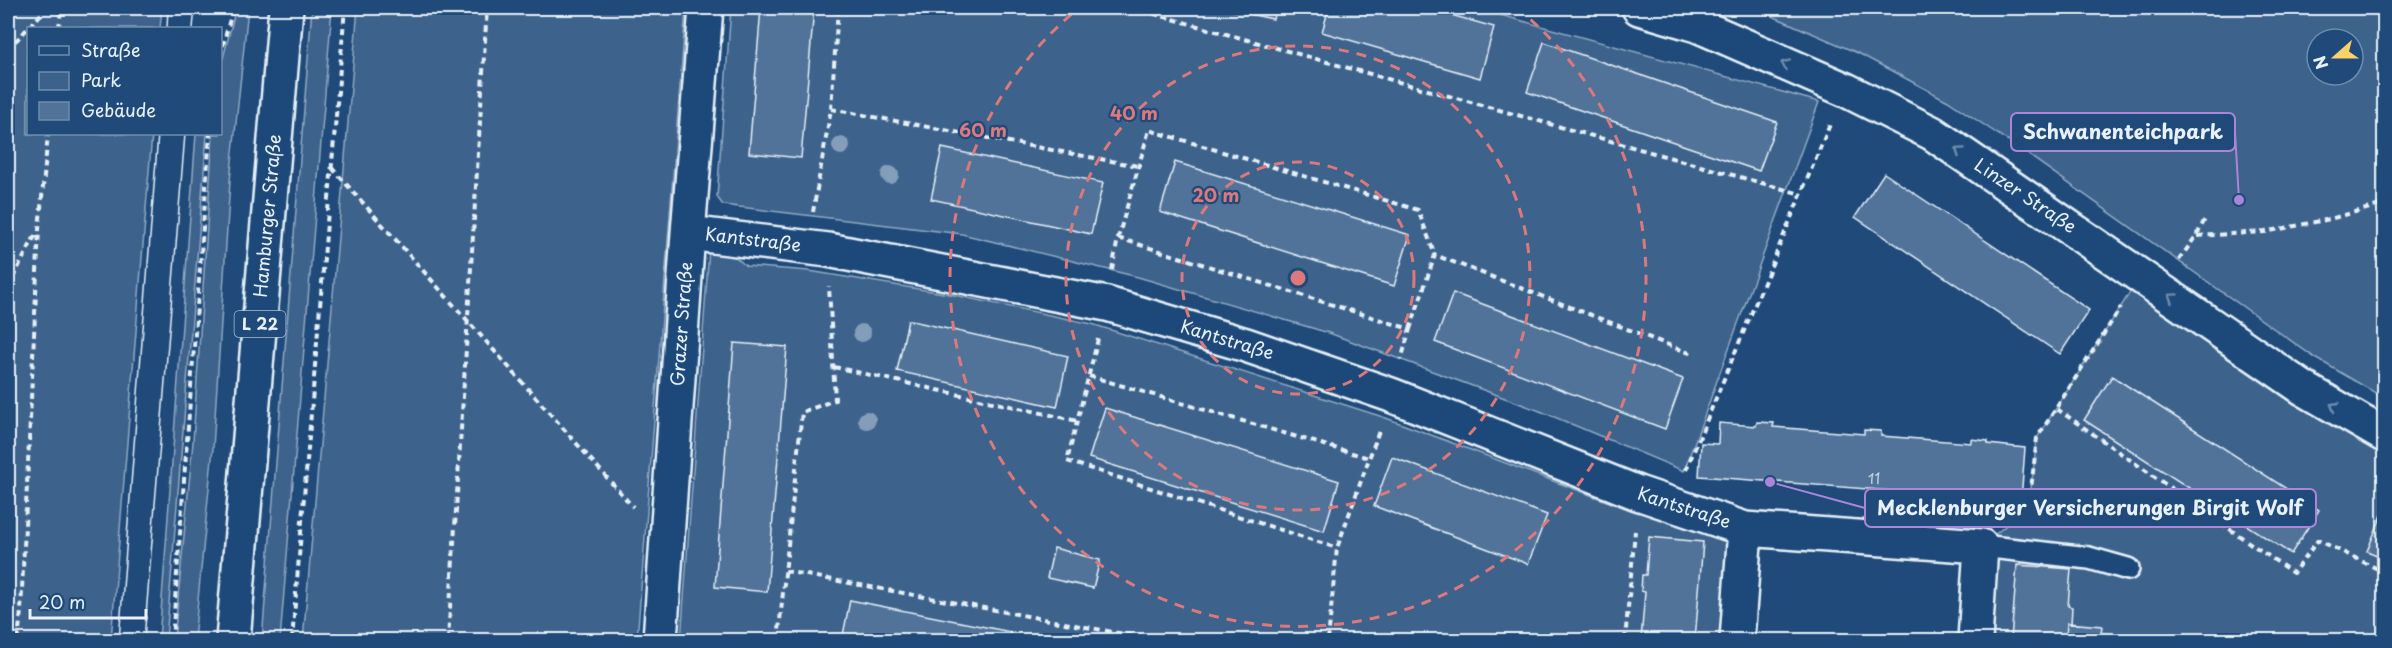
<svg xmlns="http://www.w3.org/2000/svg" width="2392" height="648" font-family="'Playpen Sans',sans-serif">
	<rect width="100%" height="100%" fill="#1f4a7a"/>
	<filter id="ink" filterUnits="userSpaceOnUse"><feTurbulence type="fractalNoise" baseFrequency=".0167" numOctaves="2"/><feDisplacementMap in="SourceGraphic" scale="12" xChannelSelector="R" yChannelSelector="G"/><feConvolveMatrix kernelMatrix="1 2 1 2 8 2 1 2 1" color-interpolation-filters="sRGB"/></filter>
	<g filter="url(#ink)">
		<!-- green -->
		<path fill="#3c628c" stroke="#92aac2" stroke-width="1.5" fill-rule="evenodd" d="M8,8h154l-2,20h-132v106h124l-41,506h-103z
			M236,8h12l-18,173 -17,267 -19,192h-20l19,-198 20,-308h7l1,-68z
			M312,8h20l-52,632h-18z
			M358,8h328l-49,632h-334z
			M731,8h744l344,94 -135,369 -144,-60 -211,-78 -191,-56 -176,-43 -239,-29 -6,-8z
			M1754,8h630v390l-70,-41 -294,-208 -72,-48 -88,-47zM2317,39h36v36h-36z
			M196,134h11l-41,506h-7z
			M710,235l36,31 63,5 140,23 143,30 294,94 252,95v-20l107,36 -8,111h-1056z
			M2134,286l250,157v197h-409l6,-94 48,-40 8,-68z"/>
		<!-- building -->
		<path fill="#517399" stroke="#e8f1f8" stroke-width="1.5" d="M761,8h53l-13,150 -52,-5z
			M1221,8h55l-3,11z
			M1329,8h97l68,19 -14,51 -158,-46z
			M1544,42l233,80 -18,49 -232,-79z
			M942,148l161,35 -12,51 -160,-35z
			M1175,162l235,73 -16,51 -234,-74z
			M1884,173l205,137 -29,44 -205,-137z
			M1453,293l230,86 -18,50 -230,-87z
			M908,320l160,36 -11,51 -160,-36z
			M734,343l53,4 -20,245 -52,-5z
			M2112,376l207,134 -28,44 -207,-134z
			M1105,408l234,73 -15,50 -235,-73z
			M1757,422l17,1 -1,4 91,7v-4l17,1v5l90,7v-4l17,2v3l37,4 -4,53 -322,-25 2,-33 17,1 1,-21 37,3z
			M1392,457l155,58 -19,49 -154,-58z
			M2384,510v48l-17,-7z
			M1649,537l54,5 -8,98h-54l4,-48 -4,-1 1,-16h4z
			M1054,548l46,12 -7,28 -46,-10z
			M2017,565l54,4 -3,37 4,1 -1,17 -4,-1 -1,17h-55z
			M850,600l161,32 -2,8h-167z
			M2067,623l35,3 -1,7 90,7h-125z"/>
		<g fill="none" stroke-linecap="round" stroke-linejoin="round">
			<defs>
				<path id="service" d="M1981,546l108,12 39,11"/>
				<path id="minor" d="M1639,8l58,17 149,65 86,43 371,255 81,47
					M688,233l140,17 279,54 139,41 145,50 247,98 107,36
					M660,640l28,-407 18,-225
					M1737,640l8,-111 236,17 -6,94"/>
				<path id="primary" d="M233,640l53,-632"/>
			</defs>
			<!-- service casing -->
			<use href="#service" stroke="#e8f1f8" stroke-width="26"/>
			<!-- minor casing -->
			<use href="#minor" stroke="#e8f1f8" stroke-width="38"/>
			<!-- primary casing -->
			<use href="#primary" stroke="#e8f1f8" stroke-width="38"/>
			<!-- path -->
			<path stroke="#e8f1f8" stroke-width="4" stroke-dasharray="6 4.5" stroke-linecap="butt" d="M1133,8l668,186
				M59,28l2,-20
				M8,49l39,-41
				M220,56l13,-48
				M831,109l307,57
				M332,168l301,339
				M813,212l18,-103 7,-101
				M2197,235l9,-18
				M1118,238l292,91 -9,31
				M2179,260l17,-24 69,-4 65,-13 54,-15
				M1112,270l6,-32 31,-108 269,80 17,45
				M8,287l29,-55
				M1410,329l25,-74 257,99
				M1098,339l-31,122 270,87
				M834,367l244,54
				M1089,376l280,82
				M2057,409l236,164 25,-33 66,32
				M1686,470l145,-348
				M2013,519l16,-13 8,-68 84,-131
				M785,571l371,69
				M18,640l3,-29 18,-382 9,-95
				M172,640l38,-506
				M292,640l53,-632
				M448,640l39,-632
				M778,640l24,-228 33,-12 -6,-114
				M1328,640l9,-92 43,-120
				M1625,640l10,-109"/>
			<!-- service -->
			<use href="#service" stroke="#1f4a7a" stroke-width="21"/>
			<!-- minor -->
			<use href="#minor" stroke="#1f4a7a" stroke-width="33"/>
			<!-- primary -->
			<use href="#primary" stroke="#1f4a7a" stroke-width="33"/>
			<!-- tram -->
			<path stroke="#e8f1f8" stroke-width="1.5" d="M167,28l1,-20
				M193,28l2,-20
				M119,640l39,-506
				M144,640l41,-506"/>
		</g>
		<!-- trees -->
		<g fill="#849eb9">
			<circle cx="841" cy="146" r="9"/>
			<circle cx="890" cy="175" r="9"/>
			<circle cx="862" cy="333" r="9"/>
			<circle cx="867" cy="420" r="9"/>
		</g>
		<!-- one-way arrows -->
		<defs><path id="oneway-chevron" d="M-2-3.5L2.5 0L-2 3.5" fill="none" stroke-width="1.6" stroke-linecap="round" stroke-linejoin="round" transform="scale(1.5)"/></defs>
		<g stroke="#6f8dac">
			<use href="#oneway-chevron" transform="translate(1785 64) rotate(-156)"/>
			<use href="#oneway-chevron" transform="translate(1959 151) rotate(-146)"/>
			<use href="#oneway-chevron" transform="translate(2172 297) rotate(-145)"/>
			<use href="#oneway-chevron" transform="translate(2334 406) rotate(-150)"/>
		</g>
	</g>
	<!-- distance rings -->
	<g fill="none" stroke="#dd787b" stroke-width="3" stroke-dasharray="10 8">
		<circle cx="1298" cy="278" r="116"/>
		<circle cx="1298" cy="278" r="232"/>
		<path d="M1517 8A348 348 0 1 1 1079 8"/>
	</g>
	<g text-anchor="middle" stroke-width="4.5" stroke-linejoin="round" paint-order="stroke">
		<!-- number labels -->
		<g font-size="15" fill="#c2d2e0">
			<text x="1874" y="484">11</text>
		</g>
		<!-- shield labels -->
		<rect fill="#1f4a7a" stroke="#acbfd2" stroke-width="1.5" x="234.5" y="311" width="51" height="26" rx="4.5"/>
		<g font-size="16" font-weight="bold" fill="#e8f1f8">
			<text x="260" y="330">L 22</text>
		</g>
		<!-- street labels -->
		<g font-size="18" fill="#e8f1f8" stroke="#1f4a7a">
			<text transform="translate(2025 196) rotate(34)" y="6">Linzer Straße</text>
			<text transform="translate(268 216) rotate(-85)" y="6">Hamburger Straße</text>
			<text transform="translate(753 240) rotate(7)" y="6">Kantstraße</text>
			<text transform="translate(682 324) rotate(-86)" y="6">Grazer Straße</text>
			<text transform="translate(1227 340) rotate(17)" y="6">Kantstraße</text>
			<text transform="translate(1684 508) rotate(18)" y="6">Kantstraße</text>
		</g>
	</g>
	<circle cx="1298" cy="278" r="9" fill="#dd787b" stroke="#1f4a7a" stroke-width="3"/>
	<g font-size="18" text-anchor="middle" font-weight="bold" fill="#dd787b" stroke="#1f4a7a" stroke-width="4.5" stroke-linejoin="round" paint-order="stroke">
		<text x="1134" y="120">40 m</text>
		<text x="983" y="137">60 m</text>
		<text x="1216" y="202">20 m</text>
	</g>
	<!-- callouts -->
	<path fill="none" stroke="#ac85d9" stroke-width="2" d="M2239 200L2235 132M1770 482L1865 508"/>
	<g fill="#ac85d9" stroke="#1f4a7a" stroke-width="2">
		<circle cx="2239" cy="200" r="6"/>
		<circle cx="1770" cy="482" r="6"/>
	</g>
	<g fill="#1f4a7a" stroke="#ac85d9" stroke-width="2">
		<rect x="2011" y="113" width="224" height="38" rx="6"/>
		<rect x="1865" y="489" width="451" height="38" rx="6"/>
	</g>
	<g font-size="20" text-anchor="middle" font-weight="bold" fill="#e8f1f8">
		<text x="2123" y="139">Schwanenteichpark</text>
		<text x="2090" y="515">Mecklenburger Versicherungen Birgit Wolf</text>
	</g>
	<!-- margin -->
	<rect width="2392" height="648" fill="none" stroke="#1f4a7a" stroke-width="30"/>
	<rect x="15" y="15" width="2362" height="618" fill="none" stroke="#e8f1f8" stroke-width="2" filter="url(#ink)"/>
	<!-- legend -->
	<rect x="27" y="27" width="195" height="108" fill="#1f4a7a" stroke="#6f8dac" stroke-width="1.5"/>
	<rect x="39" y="46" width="30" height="9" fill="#1f4a7a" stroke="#6f8dac" stroke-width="1.5"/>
	<text x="81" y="57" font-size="18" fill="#e8f1f8">Straße</text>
	<rect x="39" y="72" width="30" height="18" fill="#3c628c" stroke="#6f8dac" stroke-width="1.5"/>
	<text x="81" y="87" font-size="18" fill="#e8f1f8">Park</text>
	<rect x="39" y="102" width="30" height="18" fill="#517399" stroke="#6f8dac" stroke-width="1.5"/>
	<text x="81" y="117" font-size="18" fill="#e8f1f8">Gebäude</text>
	<!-- north arrow -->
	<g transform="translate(2335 57) rotate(249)"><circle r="28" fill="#1f4a7a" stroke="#6f8dac" stroke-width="1.5"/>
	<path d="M0-4.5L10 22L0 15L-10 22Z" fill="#ffd166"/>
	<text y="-9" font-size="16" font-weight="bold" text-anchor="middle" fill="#e8f1f8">N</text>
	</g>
	<!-- scale -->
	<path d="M30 609v9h116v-9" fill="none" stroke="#e8f1f8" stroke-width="3"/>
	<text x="39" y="609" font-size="18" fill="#e8f1f8" stroke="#1f4a7a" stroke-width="4.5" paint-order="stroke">20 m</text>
</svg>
